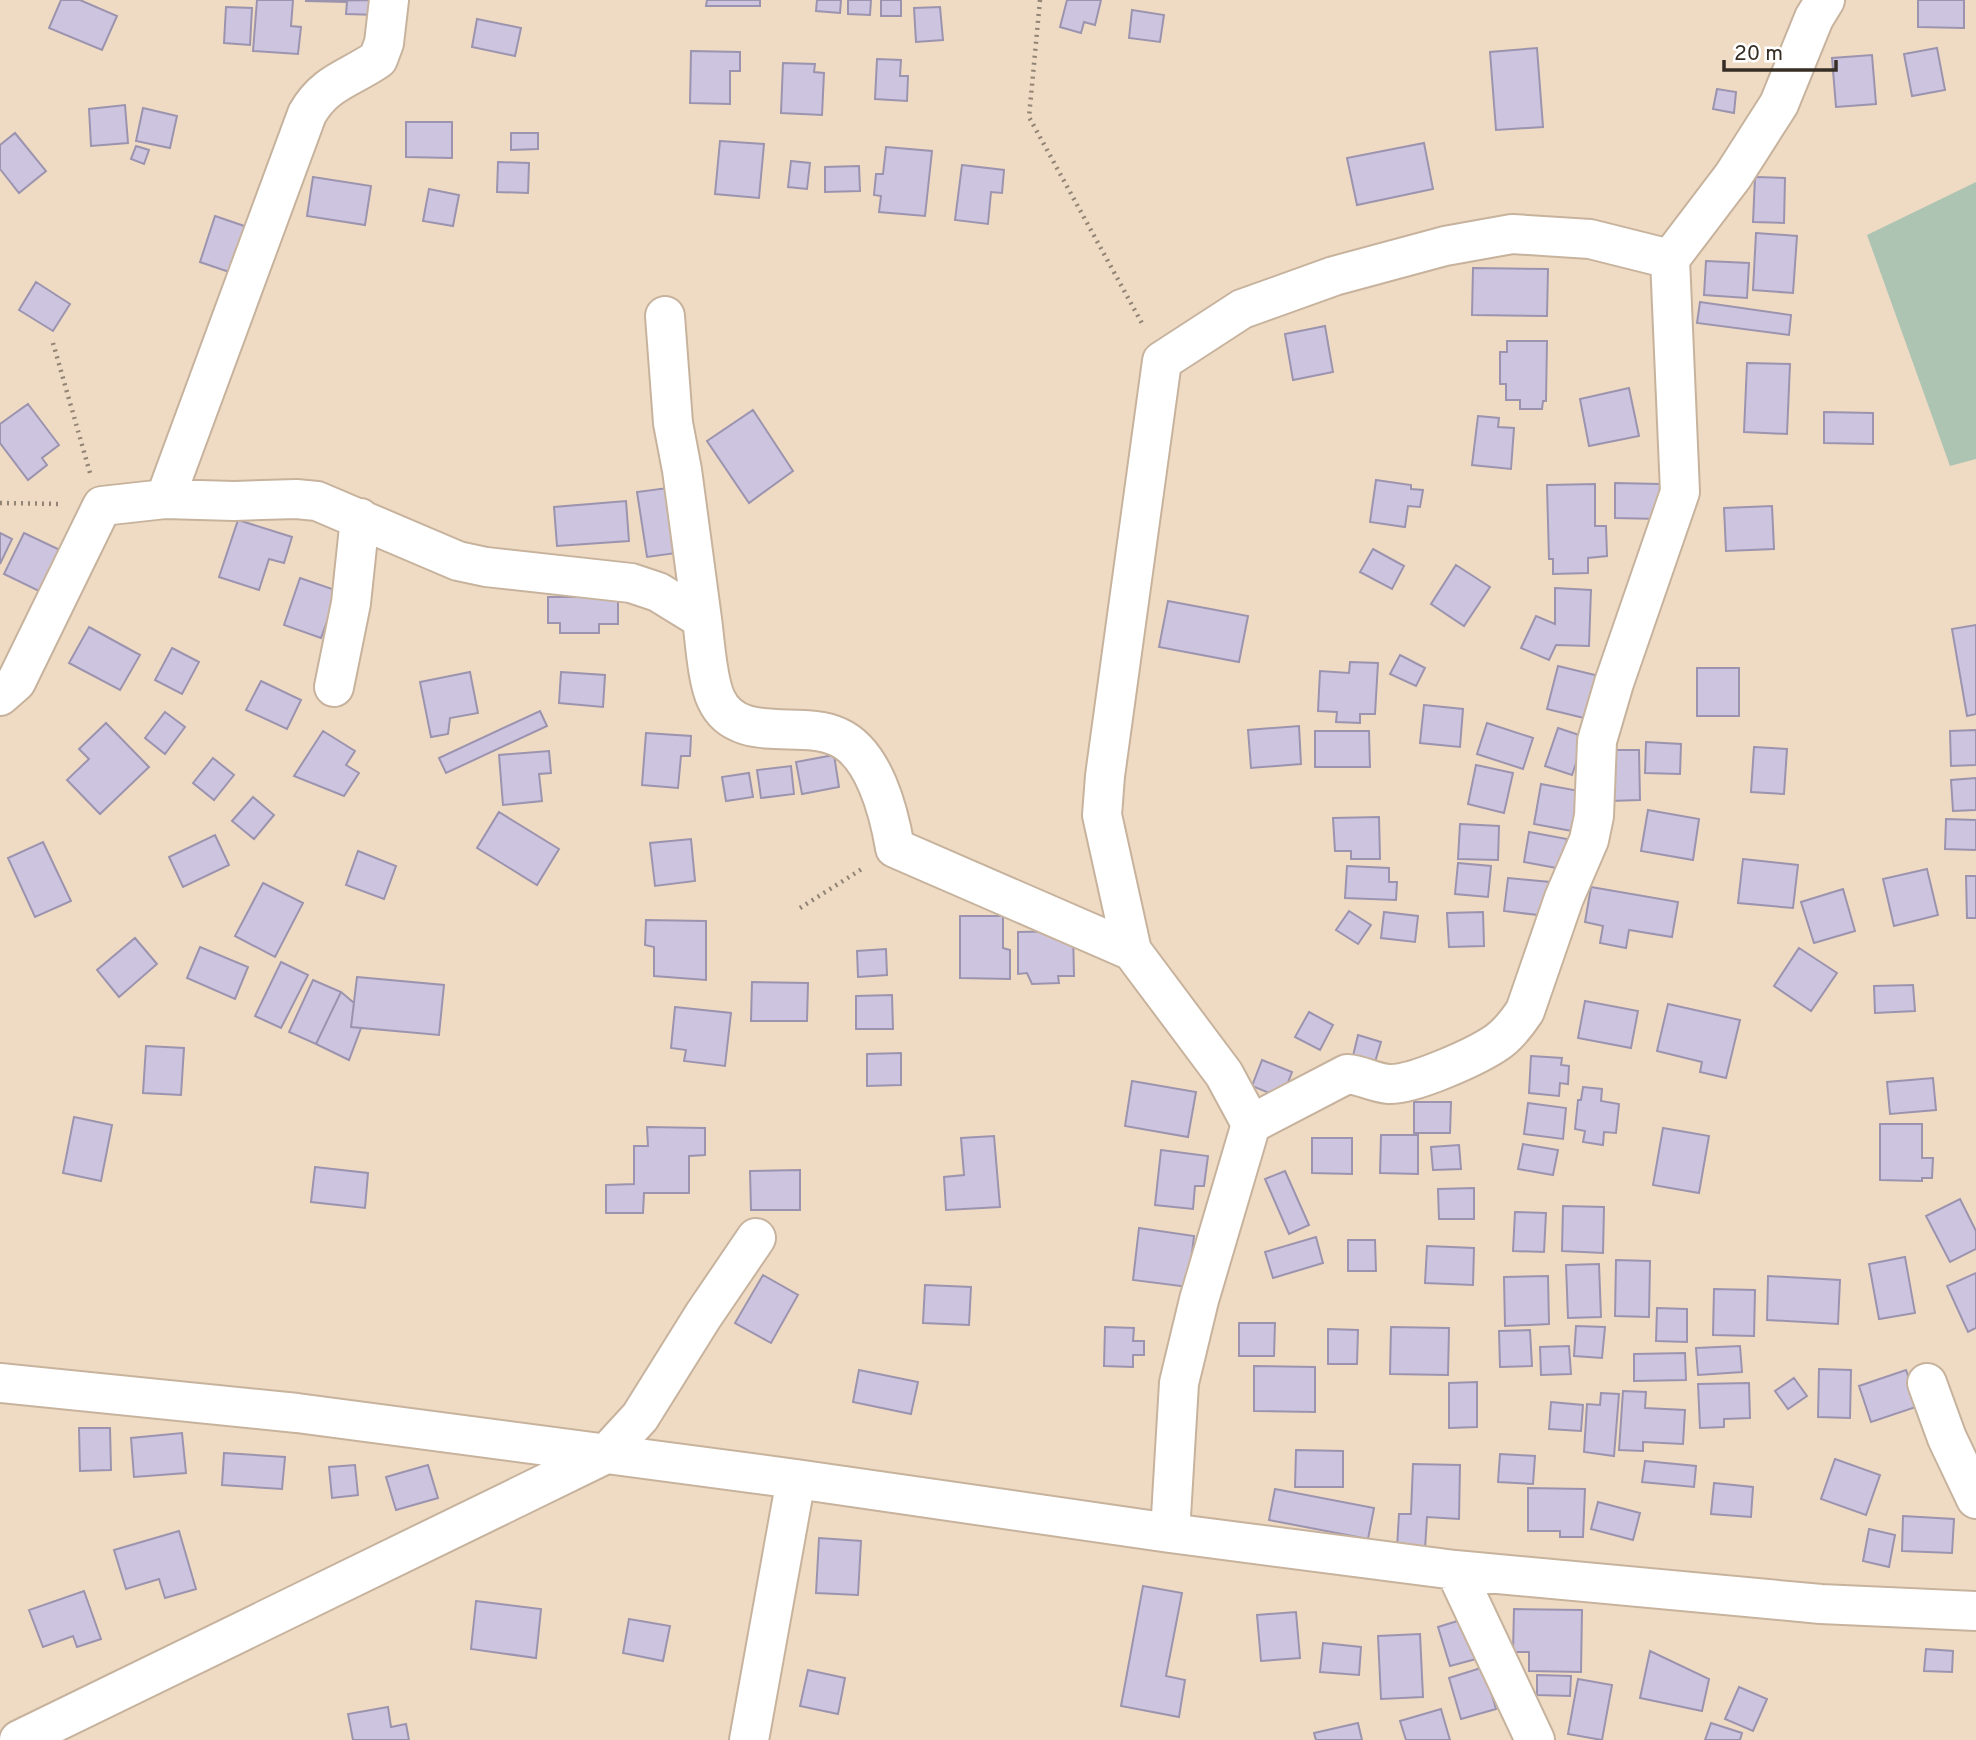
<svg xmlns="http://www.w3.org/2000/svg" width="1976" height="1740" font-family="Overpass,sans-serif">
	<rect width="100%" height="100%" fill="#efdbc4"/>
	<!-- green -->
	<path fill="#adc4b3" d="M1976,182v277l-26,7 -83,-231z"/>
	<!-- building -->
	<path fill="#cdc5e0" stroke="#9c94ae" stroke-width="2" d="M61,0h19l37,16 -15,34 -53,-22z
		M257,0h36l-2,26 10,1 -3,27 -45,-3z
		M380,0l-1,15 -33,-1 1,-12 -42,-1z
		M707,0h53v6h-54z
		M817,0h24l-1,13 -24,-2z
		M848,0h23l-1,15 -22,-1z
		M881,0h20v16h-20z
		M1067,0h34l-6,25 -11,-3 -3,11 -21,-6z
		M1918,0h46v28l-46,-1z
		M226,7l26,1 -2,37 -26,-2z
		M940,7l3,33 -27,2 -2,-34z
		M1132,10l32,5 -4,27 -31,-4z
		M477,19l44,9 -6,28 -43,-9z
		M1537,48l6,79 -47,3 -6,-78z
		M1937,48l8,42 -33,6 -8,-42z
		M691,51l49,1v19h-10v33l-40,-1z
		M1872,55l4,49 -40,3 -4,-49z
		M877,59l24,1 -1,16h8l-1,25 -32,-2z
		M783,63l32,1 -1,8 10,1 -2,42 -41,-2z
		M1717,89l19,3 -2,21 -21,-4z
		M125,105l3,38 -37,3 -2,-37z
		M143,108l34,8 -7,32 -34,-7z
		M406,122h46v36l-46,-1z
		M15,133l31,38 -27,22 -19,-24v-24z
		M511,133h27v16l-27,1z
		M720,141l44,3 -5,54 -44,-4z
		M1424,143l9,46 -76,16 -10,-47z
		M136,146l13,4 -5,14 -13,-5z
		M886,147l46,4 -7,65 -46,-4 2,-16 -7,-1 2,-21h7z
		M791,161l19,2 -3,26 -19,-2z
		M498,162l31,1 -1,30 -31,-1z
		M962,165l42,5 -2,23 -11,-1 -3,32 -33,-4z
		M859,166l1,25 -35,1v-25z
		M313,177l58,9 -6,39 -58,-9z
		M1755,177l30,1 -1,45 -31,-1z
		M429,189l30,6 -6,31 -30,-5z
		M215,216l38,13 -15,46 -38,-13z
		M1756,233l41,3 -4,57 -40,-3z
		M1706,261l43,2 -2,35 -43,-3z
		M1473,268l75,1 -1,47 -75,-1z
		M36,282l34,22 -17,27 -34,-21z
		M1700,302l91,13 -2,20 -92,-12z
		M1325,326l8,46 -40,8 -8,-46z
		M1507,341h40l-1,60h-3l-1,8h-22v-9h-14v-16h-6v-32h7z
		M1747,363l43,1 -3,70 -43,-2z
		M1629,388l10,48 -50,10 -9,-47z
		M28,404l31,41 -17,13 5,7 -19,15 -28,-37v-19z
		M753,410l40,61 -44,32 -42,-62z
		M1824,412l49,1v31l-49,-1z
		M1478,416l21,2 -1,9 16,1 -3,41 -39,-4z
		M1376,480l35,5v4l12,1 -3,17 -12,-1 -3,21 -35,-5z
		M1615,483l45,1 -1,35 -44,-1z
		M1595,484v42h11l1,30 -19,2v15l-35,1v-15h-4l-2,-74z
		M675,487l9,65 -37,5 -10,-65z
		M626,501l3,40 -72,5 -3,-39z
		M1772,506l2,43 -48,2 -2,-43z
		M238,520l54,17 -8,26 -15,-4 -10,31 -40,-13z
		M0,533l12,6 -12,25z
		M24,533l36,17 -19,42 -37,-18z
		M1373,549l31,17 -12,23 -32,-17z
		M1456,565l34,22 -26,39 -33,-22z
		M300,578l38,13 -17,47 -37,-13z
		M1555,588l36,2 -2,56 -33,-1 -7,15 -28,-12 15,-32 19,8z
		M548,597h70v27h-19v9h-39v-10h-12z
		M1168,601l80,15 -9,46 -80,-15z
		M1976,625v89l-9,2 -15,-87z
		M89,627l51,28 -20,35 -51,-27z
		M172,648l27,14 -17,32 -27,-14z
		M1400,655l25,13 -9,18 -26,-12z
		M1350,662l28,1 -3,51h-15v9l-24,-1 1,-10 -19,-1 2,-40 29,2z
		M1558,666l41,10 -11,43 -41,-10z
		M1697,668h42v48h-42z
		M470,672l8,41 -28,5 -2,16 -17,3 -11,-55z
		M561,672l44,3 -2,32 -44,-4z
		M261,681l40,19 -14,29 -41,-19z
		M1424,705l39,4 -3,38 -40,-4z
		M540,711l7,15 -101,47 -7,-15z
		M165,712l20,15 -20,27 -20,-16z
		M106,723l43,44 -49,47 -33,-34 22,-21 -10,-10z
		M1487,723l46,15 -10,31 -46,-15z
		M1299,726l2,38 -50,4 -3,-38z
		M1558,728l27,9 -13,38 -27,-9z
		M1976,730v35l-25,1 -1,-35z
		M323,731l32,20 -9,14 13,8 -15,23 -50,-20z
		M1315,731h54l1,36h-55z
		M646,733l45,3 -1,20h-9l-3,32 -36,-3z
		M1646,742l35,2 -1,30 -35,-1z
		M1754,747l33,2 -3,45 -33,-2z
		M1609,750h30l1,50 -30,1z
		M549,751l2,22 -12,1 3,27 -39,4 -4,-50z
		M834,755l5,32 -37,7 -6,-32z
		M213,758l21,17 -20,25 -21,-17z
		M1476,765l37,8 -9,40 -36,-9z
		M791,766l3,28 -33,4 -4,-28z
		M749,773l4,24 -27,4 -4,-24z
		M1976,778v32l-23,1 -2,-31z
		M1541,784l38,7 -7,40 -38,-7z
		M253,797l21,18 -20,24 -22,-18z
		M1648,810l51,9 -6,41 -52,-9z
		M499,812l60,37 -22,36 -60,-37z
		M1379,817l1,42h-29v-8h-16l-2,-33z
		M1946,819l30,1v30l-31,-1z
		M1460,824l39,2 -1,34 -40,-1z
		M1529,832l38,7 -5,30 -38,-7z
		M215,835l14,30 -46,22 -14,-30z
		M691,839l4,42 -40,5 -5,-43z
		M43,842l28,59 -36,16 -27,-59z
		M358,851l38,15 -12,33 -38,-14z
		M1743,859l55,6 -5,43 -55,-5z
		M1458,863l33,3 -3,31 -33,-3z
		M1347,866l42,2v14h8l-1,18 -51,-2z
		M1927,869l11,46 -44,11 -11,-47z
		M1966,876h10v42h-9z
		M1508,878l42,4 -4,34 -42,-5z
		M263,883l40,20 -28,54 -40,-21z
		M1591,887l87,15 -6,35 -43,-7 -3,18 -26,-5 3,-17 -18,-4z
		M1843,889l12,42 -41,12 -13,-41z
		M1349,911l22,14 -13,19 -22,-14z
		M1384,912l34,4 -3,26 -34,-4z
		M1483,912l1,34 -35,1 -2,-34z
		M960,916h43v32l7,2v29l-50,-1z
		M646,920l60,1v59l-52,-4v-29l-9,-2z
		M1073,931l1,45h-16l1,7 -27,1 -5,-11 -9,1v-42z
		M135,938l22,26 -38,33 -22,-27z
		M200,947l48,20 -13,32 -48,-21z
		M1799,948l38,25 -26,38 -37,-25z
		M886,949l1,26 -29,2 -1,-26z
		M281,962l27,13 -27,53 -26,-12z
		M357,977l87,8 -5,50 -88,-8z
		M313,980l28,12 -25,52 -27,-12z
		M752,982l56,1 -1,38h-56z
		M1913,985l2,26 -40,2 -1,-27z
		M341,992l13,11 -3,24 10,1 -12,32 -33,-16z
		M892,995l1,34h-37v-33z
		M1585,1001l53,10 -7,37 -53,-10z
		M1668,1004l72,16 -14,58 -26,-6 2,-10 -45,-11z
		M675,1007l56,6 -6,53 -41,-5 2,-11 -15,-2z
		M1309,1012l24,13 -13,25 -25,-13z
		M1358,1035l23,7 -6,20 -22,-6z
		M146,1046l38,2 -3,47 -38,-2z
		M901,1053v32l-34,1v-32z
		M1531,1056l31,2 -1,7 8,1 -1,18 -8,-1 -1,13 -30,-3z
		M1262,1060l30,12 -10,26 -30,-12z
		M1933,1078l3,32 -46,4 -3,-32z
		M1132,1081l64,11 -8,45 -63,-11z
		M1583,1087l19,2 -1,12 18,3 -3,29 -12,-1 -1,13 -20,-3 2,-11 -10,-2 3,-29h3z
		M1414,1102h37l-1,31h-36z
		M1528,1103l38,5 -3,31 -39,-5z
		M74,1117l38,8 -11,56 -38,-8z
		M1880,1124h42v34h11l-1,20h-10v3l-42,-1z
		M647,1127l58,1v27l-16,1v37h-45l-1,20h-37v-28l28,-1v-38h14z
		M1663,1128l46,8 -10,57 -46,-8z
		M1381,1135h37v39l-38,-1z
		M994,1136l6,71 -54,3 -2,-33 20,-2 -3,-37z
		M1312,1138h40v36l-40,-1z
		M1523,1144l35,6 -5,25 -35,-6z
		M1459,1145l2,24 -28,1 -2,-23z
		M1161,1150l47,6 -4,30h-9l-2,23 -38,-4z
		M315,1167l53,6 -3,35 -54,-6z
		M800,1170v40h-49l-1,-39z
		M1285,1171l24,54 -20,9 -24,-55z
		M1474,1188v31h-35l-1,-30z
		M1960,1199l16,32v18l-26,13 -24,-46z
		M1563,1206l41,1 -1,46 -41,-2z
		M1515,1212l31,1 -2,39 -31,-1z
		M1139,1228l55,8 -6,51 -55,-7z
		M1316,1237l7,26 -50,15 -8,-26z
		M1348,1240h27l1,31h-28z
		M1427,1246l47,2 -1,37 -48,-2z
		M1905,1257l10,56 -36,6 -10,-55z
		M1616,1260l34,1 -1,56 -34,-1z
		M1599,1264l2,53 -33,1 -2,-53z
		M1976,1273v55l-8,4 -21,-46z
		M763,1275l35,20 -27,48 -36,-20z
		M1548,1276l1,48 -44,2 -1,-49z
		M1768,1276l72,4 -2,44 -71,-4z
		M925,1285l46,2 -2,38 -46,-2z
		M1714,1289l41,1 -1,46 -41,-1z
		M1657,1308l30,1v33l-31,-1z
		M1239,1323h36l-1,33h-35z
		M1576,1326l29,1 -3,31 -28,-2z
		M1105,1327l29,1 -1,13h11v14h-11v12l-29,-1z
		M1391,1327l58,1 -1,47 -58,-1z
		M1328,1329l30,1 -1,34h-29z
		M1530,1330l2,36 -32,1 -1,-36z
		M1569,1346l2,28 -30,1 -1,-28z
		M1740,1346l2,26 -44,3 -2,-27z
		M1685,1353l1,27 -52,1v-27z
		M1254,1366l61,1v45l-61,-1z
		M1819,1369l32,1 -1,48 -32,-1z
		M859,1370l59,12 -7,32 -58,-12z
		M1906,1370l13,36 -48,16 -12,-36z
		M1794,1378l13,18 -19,13 -13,-18z
		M1477,1382v45l-28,1v-45z
		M1749,1383l1,35 -26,1v8l-24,1 -2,-44z
		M1623,1391l23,1 -1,16 40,2 -2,34 -40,-2v9l-24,-1z
		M1601,1393l18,1 -5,62 -30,-4 3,-48 13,1z
		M1551,1402l32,3 -2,26 -32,-2z
		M79,1428h31l1,42 -31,1z
		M182,1433l4,40 -52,4 -3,-39z
		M1296,1450l47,1v36h-48z
		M224,1453l61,4 -3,32 -60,-4z
		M1500,1454l35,2 -2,28 -35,-2z
		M1835,1459l45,16 -14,40 -45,-16z
		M1645,1461l51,5 -2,21 -52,-5z
		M1413,1464l47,1 -1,54 -32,-2 -2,32 -28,-1 2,-34h12z
		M355,1465l3,30 -26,3 -3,-31z
		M428,1465l10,33 -42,12 -10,-33z
		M1714,1483l39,4 -2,30 -40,-3z
		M1528,1488l57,1 -2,48h-23v-6h-32z
		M1275,1489l99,19 -6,31 -99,-19z
		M1598,1502l42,11 -7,27 -42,-11z
		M1903,1516l51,3 -2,34 -50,-2z
		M1869,1529l26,6 -6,32 -26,-6z
		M179,1531l17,58 -31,9 -6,-19 -33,10 -12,-39z
		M819,1538l42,3 -3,54 -42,-2z
		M1143,1586l39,7 -16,83 19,4 -6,37 -58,-11z
		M84,1591l17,48 -24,8 -4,-11 -30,11 -14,-37z
		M476,1601l65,8 -5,49 -65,-9z
		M1514,1609l68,1 -1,62 -52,-1v-19h-16z
		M1296,1612l4,46 -39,3 -4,-46z
		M629,1619l41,7 -7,35 -40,-8z
		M1464,1619l12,40 -26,7 -12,-39z
		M1420,1634l3,63 -42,2 -3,-63z
		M1323,1643l38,4 -2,28 -39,-3z
		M1926,1649l27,2 -1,21 -28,-1z
		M1650,1651l59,28 -7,32 -62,-13z
		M1484,1667l12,42 -35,10 -12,-41z
		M808,1670l37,8 -7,36 -38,-8z
		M1537,1675l34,1 -1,20 -33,-1z
		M1578,1679l34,6 -10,55 -34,-6z
		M1739,1687l28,12 -14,32 -28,-12z
		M388,1707l3,20 15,-3 3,16h-56l-5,-26z
		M1441,1709l9,31h-44l-6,-19z
		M1358,1723l4,17h-46l-2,-7z
		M1711,1723l31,10 -2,7h-35z"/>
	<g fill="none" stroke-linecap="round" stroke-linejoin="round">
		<defs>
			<path id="street" d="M665,316l8,107 9,47 20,149
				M165,499l142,-385c18,-32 42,-35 71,-55l6,-16 5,-43
				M334,687l17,-84 9,-85
				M0,696l16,-14 86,-176 63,-7 69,2 62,-2 21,2 141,60 28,6 145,16 27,9 44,27c3,22 5,61 14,80 21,47 86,20 122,38 36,16 51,75 57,111l237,103
				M1251,1124l96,-50c15,1 27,9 42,10 24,1 86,-27 107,-41 12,-8 21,-20 29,-32l39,-113 25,-58 5,-24 3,-75 17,-58 66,-191 -10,-233 63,-83 46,-72 35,-86 11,-18
				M0,1383l297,30 499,66 374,54 285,37 366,34 155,7
				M1927,1383l20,55 29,61
				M1170,1533l9,-150 20,-83 52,-176 -27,-50 -92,-123 -30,-136 3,-39 57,-415 80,-52 92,-33 111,-30 67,-12 78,5 80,20
				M1455,1570l80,170
				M19,1740l587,-286 34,-37 63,-101 53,-78
				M749,1740l47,-261"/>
		</defs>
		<!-- street casing -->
		<use href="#street" stroke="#c7b39d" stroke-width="42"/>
		<!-- path -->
		<path stroke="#928474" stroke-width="4.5" stroke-dasharray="2 5" stroke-linecap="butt" d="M1040,0l-11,117 115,210
			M53,343l37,130
			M0,503l62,1
			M800,908l65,-41"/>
		<!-- street -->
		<use href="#street" stroke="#fff" stroke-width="38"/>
	</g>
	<!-- scale -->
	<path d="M1724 60v10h112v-10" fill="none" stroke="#362e25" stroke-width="3.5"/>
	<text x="1734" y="60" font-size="21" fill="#362e25" stroke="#ffffff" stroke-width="5" paint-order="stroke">20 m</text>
</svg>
